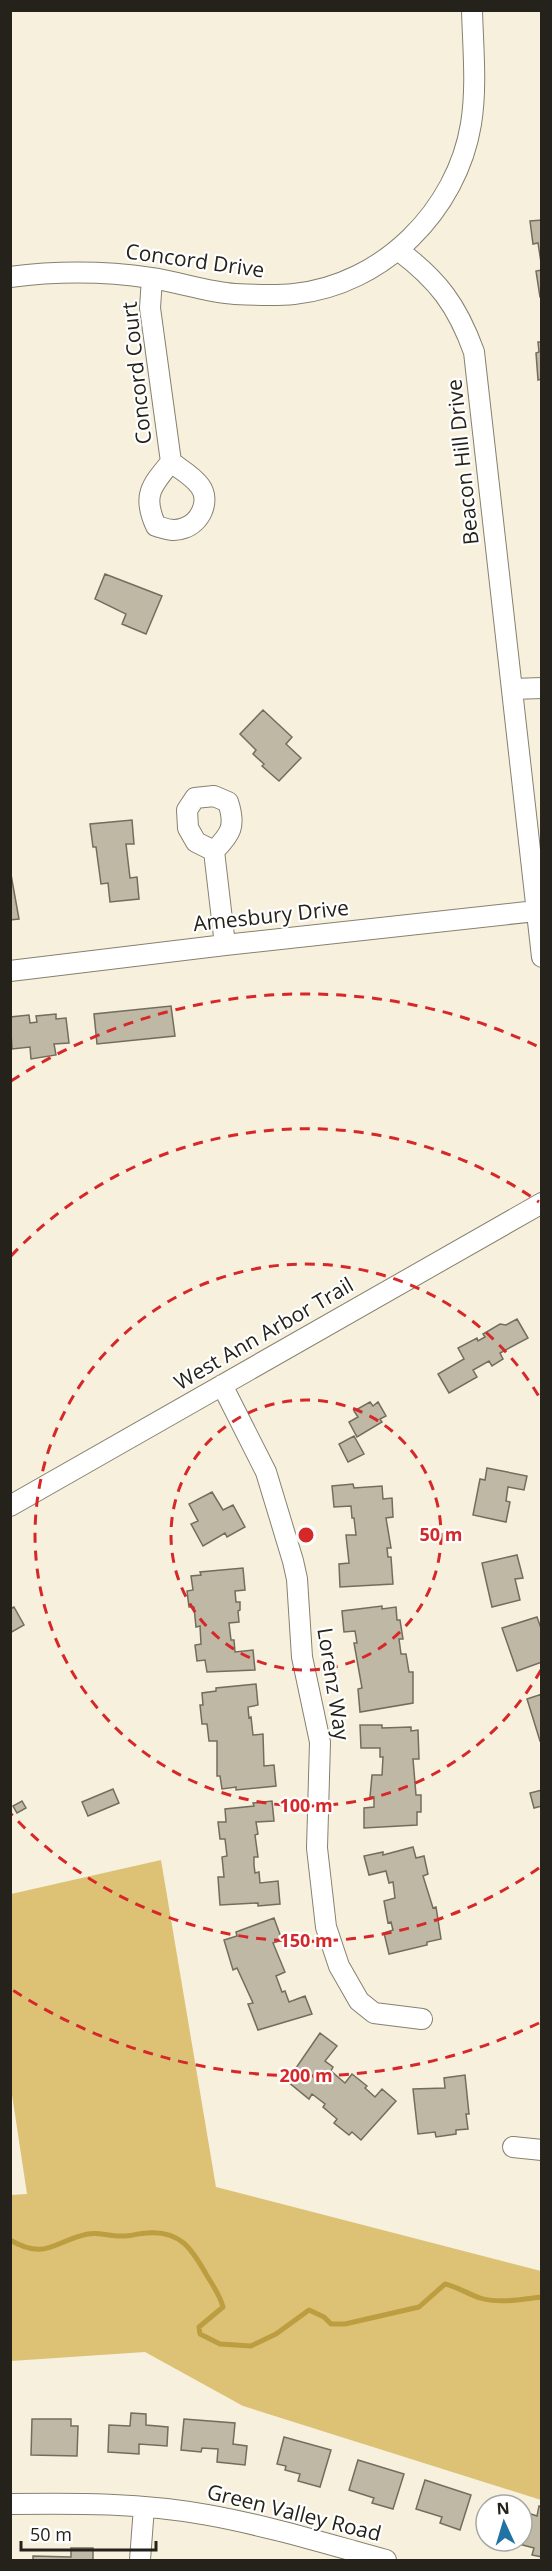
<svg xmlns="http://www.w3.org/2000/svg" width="552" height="2571" font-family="'Open Sans',sans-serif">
	<rect width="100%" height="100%" fill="#f7f0dd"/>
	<!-- green -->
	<path fill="#ddc276" d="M161,1860l55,327 325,84v229l-298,-94 -98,-54 -134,9v-166l16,-1 -16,-106v-194z"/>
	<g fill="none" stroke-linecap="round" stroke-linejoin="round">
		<!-- stream -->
		<path stroke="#bc9d40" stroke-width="5" d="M10,2240c37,21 43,1 78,-6 10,-2 21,2 32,2 9,1 18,-3 27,-3 33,-3 45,16 59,41 6,10 14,21 17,33l-24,20 1,7 20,10 31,2 25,-12 33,-24 15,7 7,7h14l74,-17 26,-23c13,3 23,10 35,14 19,6 42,1 62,-1"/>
	</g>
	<!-- building -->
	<path fill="#beb8a5" stroke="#736d5d" stroke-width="1.5" d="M542,220v49l-4,-26 -5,1 -3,-23z
		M542,270v27h-2l-4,-26z
		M538,342h4v37l-4,1 -2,-27 3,-1z
		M105,574l57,22 -16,38 -24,-10 4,-10 -31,-15z
		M263,710l29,27 -6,7 15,14 -22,23 -17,-15 2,-2 -11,-10 3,-4 -16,-16z
		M132,820l2,24h-8l4,34 7,-1 2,22 -29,3 -2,-19 -7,1 -5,-37h-3l-3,-23z
		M10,869l9,50 -9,1z
		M171,1006l4,30 -78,8 -3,-30z
		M56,1014v5l10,-1 3,25 -15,1 2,11 -25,4 -1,-12 -18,2 -2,-32 19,-2 1,8 7,-1 -1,-6z
		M517,1319l11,19 -28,15 3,6 -11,7 -3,-5 -16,9 4,7 -28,16 -11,-19 26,-15 -6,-11 19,-10 1,3 7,-4 -2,-3 17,-10 6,1z
		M370,1402l3,4 5,-4 8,14 -6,3 2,3 -25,15 -8,-15 9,-5 -4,-6z
		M354,1436l10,18 -16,8 -9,-18z
		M487,1468l40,8 -3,14 -16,-3 -2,14 4,1 -4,20 -33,-7 7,-36 5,1z
		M353,1484l1,4 28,-2 1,13 9,-1 1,19 -7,1 5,30h-4l1,9h3l2,27 -53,3 -1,-23 10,-1 -3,-28h10l-2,-17h-2l-1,-12 -17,1 -2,-21z
		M212,1492l11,18 10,-5 12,22 -18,10 -2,-4 -22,13 -12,-22 7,-3 -9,-17z
		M517,1555l6,23 -8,1 5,21 -28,7 -10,-44z
		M243,1568l2,22 -10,1 1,11h4v8l-2,1 1,11 -10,1 2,17h3l1,12 18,-2 2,20 -48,2 -2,-12 -8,1 -2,-16 6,-1 -1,-18 -4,1 -2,-20h-5l-2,-16 6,-1 -2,-14 10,-1 -1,-3z
		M382,1606v3l14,-2 1,13h3l3,19h-4l2,15h5l3,18h4v31l-53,9 -2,-23 4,-1 -8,-45h3l-2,-12 -11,1 -2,-21z
		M14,1607l10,18 -14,8v-24z
		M537,1617l5,14v31l-25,9 -15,-43z
		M256,1684l2,21 -10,2 1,11 2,-1 2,18 10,-1 1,32 10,-1 2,21 -40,4v-3l-14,2 -2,-13h-3v-35h-8l-2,-17h-5l-2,-19h3l-1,-12 14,-2v-3z
		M542,1694v46l-2,1 -13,-42z
		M360,1725h22v3l29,-1v4l7,-1 1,29h-6l3,36h5v17h-4v13l-53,3v-20l10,-1v-10h-4l2,-22h10l1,-18h-3v-9h-19z
		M113,1789l6,14 -31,13 -6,-14z
		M542,1790v16l-8,2 -4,-15z
		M22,1801l4,7 -9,5 -4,-7z
		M272,1801l2,20 -18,1 2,12 -3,1 3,22h-4v8l1,8 4,-1 1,11 18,-2 2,23 -22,2v-3l-38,2 -2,-28h6l-2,-20 5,-1 -2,-17h-5l-2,-17h8l-1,-13 29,-3 -1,-3z
		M413,1847l3,11 8,-2 4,18 -5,2 10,32 3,-1 5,32 -14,3v3l-38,9 -5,-21 9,-3 -2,-8 -3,1 -4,-22 11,-3 -2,-16 -4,1 -3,-12 -17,4 -5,-19 19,-4v3z
		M274,1918l8,22 -9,3 12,29 -9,4 6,16 3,-1 4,11 16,-6 7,18 -54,16 -10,-26 5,-1 -16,-35 -4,2 -9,-30 13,-4 -1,-4z
		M320,2033l17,13 -12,15 8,6 -2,4 14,12 7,-9 15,12 -2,2 10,9 7,-8 14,12 -35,39 -9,-8 -3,3 -15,-12 3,-4 -14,-12 2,-3 -13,-10 -3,5 -22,-18z
		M465,2075l4,39h-3l2,15 -12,1v4l-20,3 -1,-5 -17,2 -5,-45 32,-1 -1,-10z
		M131,2413l15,1v11l22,2 -1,19 -28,-2v10l-31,-2 1,-27 21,1z
		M32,2419h39v7h7l-1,30 -46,-1z
		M184,2419l51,4 -2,21 14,2 -2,19 -28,-3 1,-13 -16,-1 -1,4 -20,-2z
		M284,2437l47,13 -11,37 -22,-6 2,-7 -15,-4 1,-4 -9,-2z
		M358,2460l46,14 -11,35 -21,-6 2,-5 -25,-8z
		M425,2480l46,15 -11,35 -20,-7 2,-6 -26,-8z
		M539,2506l3,1v50l-10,-2 2,-7 -15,-4 3,-3v-30l15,5z
		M71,2548h22v12h-60v-4l38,1z"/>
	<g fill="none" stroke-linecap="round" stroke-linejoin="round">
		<defs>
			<path id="minor" d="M398,250c40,30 59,55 76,102l68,605
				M10,277c47,-6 94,-6 141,1 28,4 55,14 84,16 20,1 40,2 59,0 89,-9 163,-84 177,-170 6,-37 2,-76 1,-114
				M152,278l-2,30 21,154c-20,24 -29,34 -15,64 10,3 18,6 28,2 16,-5 27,-27 16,-42 -7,-10 -20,-17 -29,-24
				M512,689l30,-1
				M214,796l14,6c8,24 3,32 -14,49l-18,-9 -8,-14 -1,-18 8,-12z
				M214,851l11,94
				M10,971l215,-26 311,-34
				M222,1385l44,87 27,89 4,18 5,78 18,85 -3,106 9,79 13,39 20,35 15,12 48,6
				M10,1506l532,-303
				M513,2147l29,3
				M10,2504c66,-1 133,-1 198,11 61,11 119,29 178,45
				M140,2560l4,-53"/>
		</defs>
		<!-- minor casing -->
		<use href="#minor" stroke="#86806f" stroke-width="22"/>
		<!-- minor -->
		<use href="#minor" stroke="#fff" stroke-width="20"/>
	</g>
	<!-- distance rings -->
	<g fill="none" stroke="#d62828" stroke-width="3" stroke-dasharray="10 8">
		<circle cx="306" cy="1535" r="135"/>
		<path d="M541 1670A271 271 0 1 1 541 1400"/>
		<path d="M539 1868A406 406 0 0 1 11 1814M11 1256A406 406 0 0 1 539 1202"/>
		<path d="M539 2023A541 541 0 0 1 11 1989M11 1081A541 541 0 0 1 539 1047"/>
	</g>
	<g text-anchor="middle" stroke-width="4.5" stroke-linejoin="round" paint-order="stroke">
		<!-- street labels -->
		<g font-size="21" fill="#24221b" stroke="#fff">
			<text transform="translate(195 261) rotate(8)" y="7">Concord Drive</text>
			<text transform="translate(137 373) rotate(-96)" y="7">Concord Court</text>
			<text transform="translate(463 462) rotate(-96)" y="7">Beacon Hill Drive</text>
			<text transform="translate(271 916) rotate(-6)" y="7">Amesbury Drive</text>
			<text transform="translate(264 1334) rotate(-30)" y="7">West Ann Arbor Trail</text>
			<text transform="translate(333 1684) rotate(81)" y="7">Lorenz Way</text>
			<text transform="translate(294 2513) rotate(14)" y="7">Green Valley Road</text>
		</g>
	</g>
	<circle cx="306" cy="1535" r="9" fill="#d62828" stroke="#fff" stroke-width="3"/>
	<g font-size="18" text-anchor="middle" font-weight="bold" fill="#d62828" stroke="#fff" stroke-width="4.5" stroke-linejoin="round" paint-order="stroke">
		<text x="441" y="1541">50 m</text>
		<text x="306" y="1812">100 m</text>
		<text x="306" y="1947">150 m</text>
		<text x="306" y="2082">200 m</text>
	</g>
	<!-- border -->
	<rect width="552" height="2571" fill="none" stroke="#24221b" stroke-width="24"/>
	<!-- north arrow -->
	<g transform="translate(504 2523) rotate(356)"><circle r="28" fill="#ffffff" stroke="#a7a7a4" stroke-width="1.5"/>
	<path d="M0-4.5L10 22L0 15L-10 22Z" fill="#2273a4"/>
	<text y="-9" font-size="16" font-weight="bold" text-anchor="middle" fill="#24221b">N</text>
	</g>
	<!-- scale -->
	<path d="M21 2541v9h135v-9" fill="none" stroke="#24221b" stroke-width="3"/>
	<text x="30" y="2541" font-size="18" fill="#24221b" stroke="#ffffff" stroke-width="4.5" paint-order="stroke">50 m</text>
</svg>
